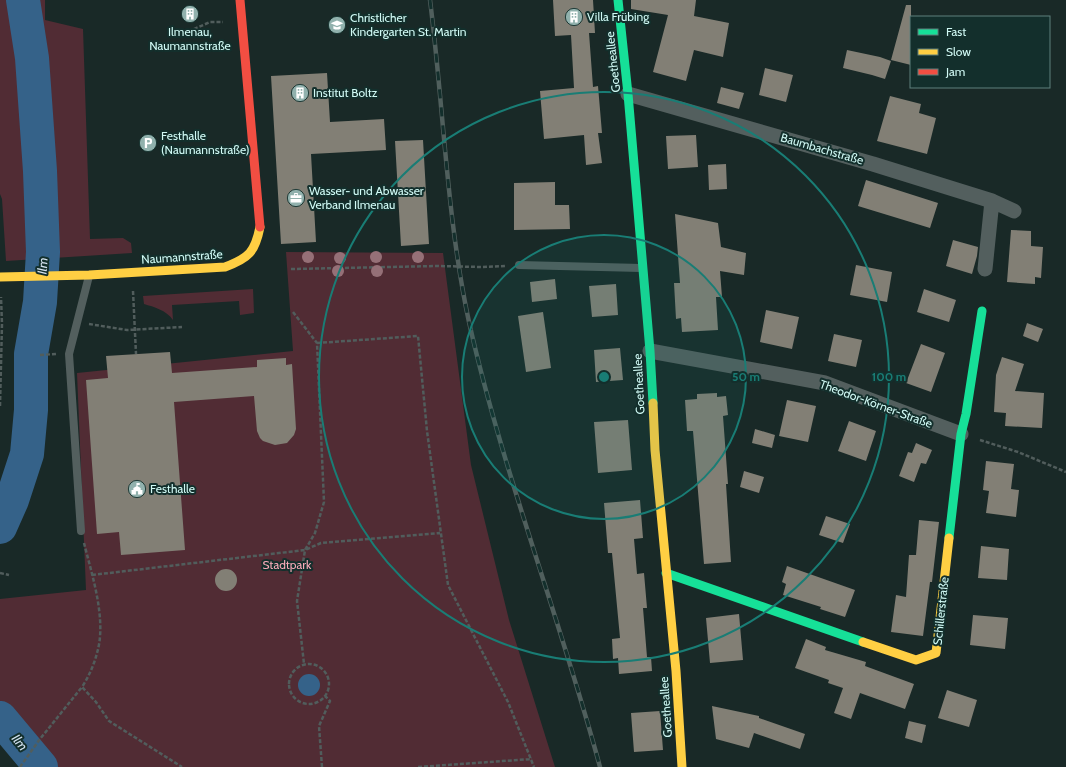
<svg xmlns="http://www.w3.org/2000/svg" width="1066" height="767" font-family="Cabin,sans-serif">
	<rect width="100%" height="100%" fill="#192927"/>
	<!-- green -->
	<path fill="#512c34" d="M0,0h45v20l38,9 7,210 33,-1 8,5 1,10 -126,8 -4,-62 -2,-5z
		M286,252l157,1 28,212 38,155 46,147h-514l-40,-47 -1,-2v-119l86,-9 -9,-217 216,-22z
		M253,289l1,24 -14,2 -1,-14 -67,4 1,15c-7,-10 -19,-13 -29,-16l-1,-8z"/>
	<!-- water -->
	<path fill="#356289" d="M298 685a11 11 0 1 1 22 0a11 11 0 1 1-22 0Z"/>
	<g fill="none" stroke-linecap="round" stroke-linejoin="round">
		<!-- river -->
		<path stroke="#356289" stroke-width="34" d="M0,527l12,-27 15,-46 4,-44v-56l9,-52 3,-50 -3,-81 -8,-113 -9,-58
			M0,718l41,49"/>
	</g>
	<!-- building -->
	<path fill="#827f75" d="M553,0h40l2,33h-6l4,54 5,-1 4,47h-4l4,30 -16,2 -2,-30 -40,4 -4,-48 34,-3 -3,-53 -16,1z
		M631,0h65l-2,16 35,7 -6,34 -29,-7 -8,31 -33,-9 15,-57 -37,-6z
		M906,5h5v60l-20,-5z
		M847,50l33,7 11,4 -6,18 -13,-4 -29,-7z
		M765,68l28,7 -7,27 -27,-7z
		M327,73l3,49 54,-3 2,31 -75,4 5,88 -35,2 -10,-168z
		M721,87l23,6 -5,16 -22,-6z
		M890,96l31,8 -2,9 17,5 -9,36 -50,-13z
		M696,135l2,32 -30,2 -2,-33z
		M423,140l6,104 -28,2 -6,-105z
		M726,164l1,25 -18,1 -1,-25z
		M866,180l72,23 -8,25 -72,-22z
		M555,182v23h14l1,24 -56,1v-47z
		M675,214l43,9 3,24 25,6 -2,22 -24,-4 2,26h-6l2,33 -36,2 -1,-14 -5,1 -2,-36h6z
		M1011,230l20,1v15l12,1 -2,31 -6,-1v7l-28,-2z
		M953,240l25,7 -1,9 -5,18 -26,-8z
		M856,265l36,7 -5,30 -37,-7z
		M555,279l2,20 -25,3 -2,-20z
		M616,284l2,31 -26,2 -3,-31z
		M924,289l32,11 -7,22 -32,-10z
		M766,310l33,7 -7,32 -32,-7z
		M543,312l8,56 -25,4 -8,-56z
		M1027,323l16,6 -5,13 -15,-6z
		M834,334l28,6 -6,27 -28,-6z
		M921,344l24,9 -14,39 -25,-9z
		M620,348l3,32 -27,2 -2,-32z
		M170,352l2,21 85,-6v-7l29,-2v7l6,-1 4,65 -2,6 -7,8 -12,2 -12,-4 -3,-3 -3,-7 -3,-35 -80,6 11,148 -64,5 -2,-23 -22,2 -11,-154 22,-2 -2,-22z
		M1002,357l22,7 -9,27 29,2 -2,35 -37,-2 1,-13 -12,-1 2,-37z
		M717,393v4l9,-1 2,19 -5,1 5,68h-2l5,78 -27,2 -11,-133h-6l-2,-31 12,-1v-5z
		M787,400l29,6 -8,36 -29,-6z
		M628,420l4,50 -34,3 -4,-51z
		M849,421l27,10 -10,30 -28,-10z
		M755,429l20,6 -3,13 -20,-5z
		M916,443l16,7 -6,14 -5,-1 -7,19 -15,-6 9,-24 4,1z
		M986,461l28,3 -3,25 8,1 -3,27 -30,-4 3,-22 -6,-1z
		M744,471l20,6 -5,16 -19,-6z
		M640,500l3,38 -9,1 3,35 7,-1 3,35h-4l4,49h4l1,14 -33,3 -1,-16 -5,1 -1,-20 8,-1 -8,-85h-4l-4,-50z
		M826,516l24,8 -7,19 -24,-8z
		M919,520l20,2 -7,60h-2l-7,54 -32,-4 5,-37 10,2 3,-42h7z
		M981,546l28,3 -2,31 -29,-2z
		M787,566l68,24 -10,27 -25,-8 1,-2 -38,-12 3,-11 -4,-2z
		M215 580a11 11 0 1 1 22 0a11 11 0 1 1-22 0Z
		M739,614l4,46 -33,3 -4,-45z
		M973,615l35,3 -3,31 -35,-4z
		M806,639l20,8 -1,3 41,12 -1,4 49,18 -9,25 -45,-16 -9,26 -17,-6 9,-25 -15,-5 1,-3 -34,-12z
		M947,690l30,10 -8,27 -31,-9z
		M712,706l47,10v2l46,16 -5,15 -46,-16 -5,15 -33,-9z
		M660,711l3,39 -29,2 -3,-39z
		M909,721l17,4 -4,18 -17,-5z"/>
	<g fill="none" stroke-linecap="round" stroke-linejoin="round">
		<!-- path -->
		<path stroke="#515d5c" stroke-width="2.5" stroke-dasharray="4 2" stroke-linecap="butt" d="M183,34l27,-12h13
			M291,269l146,-3 44,1 25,-1
			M133,291l3,63
			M293,312l24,31 7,159 -9,31 -10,17 -8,51 7,63
			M89,324l38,6 55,-3
			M317,343l101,-7 9,95 21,154 60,117 26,65
			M40,355l16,-1
			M0,406l2,-82 -1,-27
			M980,440l38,12 48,20
			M84,543c8,32 23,77 13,110 -3,12 -8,23 -15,34l14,15 13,19 73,46
			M0,573l9,2
			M92,575l213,-25 16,-7 119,-10
			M289 684a20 20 0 1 1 40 0a20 20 0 1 1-40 0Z
			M20,767l20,-28 42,-52
			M322,767l-3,-41 11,-25 -5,-5
			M418,767l114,-8"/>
		<!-- lane -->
		<path stroke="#535f5e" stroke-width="8" d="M519,265l122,3
			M81,531l-12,-177 20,-78"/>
		<!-- street -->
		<path stroke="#535f5e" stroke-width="15" d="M628,94l245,70 119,37 22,10
			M985,269l7,-68
			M650,351l175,32 136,51"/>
		<!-- fast -->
		<path stroke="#16e098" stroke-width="9" d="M618,0l10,94 22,257 3,52
			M949,538l12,-104 5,-20 16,-103
			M666,573l197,69"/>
		<!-- slow -->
		<path stroke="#ffcf43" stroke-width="9" d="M0,277l89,-2 136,-8c24,-9 30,-15 35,-40
			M653,403l2,47 21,221 6,96
			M863,642l53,18 20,-7 13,-115"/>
		<!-- jam -->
		<path stroke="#f24e42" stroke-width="9" d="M240,0l20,227"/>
		<defs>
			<path id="rail" d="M430,0c4,32 7,63 10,95 7,76 13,153 29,227 34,151 91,296 131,445"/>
		</defs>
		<!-- rail casing -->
		<use href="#rail" stroke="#505f5d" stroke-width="4.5"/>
		<!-- rail -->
		<use href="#rail" stroke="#132f2c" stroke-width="3" stroke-dasharray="9" stroke-linecap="butt"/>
	</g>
	<!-- trees -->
	<g fill="#957077">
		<circle cx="308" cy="257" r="6"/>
		<circle cx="376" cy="257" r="6"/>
		<circle cx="418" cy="257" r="6"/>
		<circle cx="340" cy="258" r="6"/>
		<circle cx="338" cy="271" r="6"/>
		<circle cx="377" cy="271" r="6"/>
	</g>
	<!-- distance rings -->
	<circle cx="604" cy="377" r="142" fill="#197d75" fill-opacity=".12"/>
	<g fill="none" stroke="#197d75" stroke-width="2">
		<circle cx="604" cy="377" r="142"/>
		<circle cx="604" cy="377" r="285"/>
	</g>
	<!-- icons -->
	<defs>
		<symbol id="building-disc" viewBox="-11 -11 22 22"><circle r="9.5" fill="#91b1ad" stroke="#132f2c"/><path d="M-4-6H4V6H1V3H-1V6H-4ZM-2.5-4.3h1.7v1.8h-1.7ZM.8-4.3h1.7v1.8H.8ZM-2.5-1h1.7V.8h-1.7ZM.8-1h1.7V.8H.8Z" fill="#fff"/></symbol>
		<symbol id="school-disc" viewBox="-11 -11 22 22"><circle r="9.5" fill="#91b1ad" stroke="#132f2c"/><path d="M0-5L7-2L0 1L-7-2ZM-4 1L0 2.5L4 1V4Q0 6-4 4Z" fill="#fff"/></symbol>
		<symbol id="parking-disc" viewBox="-11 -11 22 22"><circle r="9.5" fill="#91b1ad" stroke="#132f2c"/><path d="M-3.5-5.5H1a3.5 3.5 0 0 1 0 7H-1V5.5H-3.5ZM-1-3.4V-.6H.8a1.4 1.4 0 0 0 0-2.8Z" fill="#fff"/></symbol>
		<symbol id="office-disc" viewBox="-11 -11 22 22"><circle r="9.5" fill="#91b1ad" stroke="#132f2c"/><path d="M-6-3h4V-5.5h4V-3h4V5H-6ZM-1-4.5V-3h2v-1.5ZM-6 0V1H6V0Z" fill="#fff"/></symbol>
		<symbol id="civic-disc" viewBox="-11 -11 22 22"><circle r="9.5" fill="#91b1ad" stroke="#132f2c"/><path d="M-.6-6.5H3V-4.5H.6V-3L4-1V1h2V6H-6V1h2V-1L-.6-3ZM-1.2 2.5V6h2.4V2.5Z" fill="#fff"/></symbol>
	</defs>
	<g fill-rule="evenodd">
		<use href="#building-disc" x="180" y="4" width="20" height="20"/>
		<use href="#building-disc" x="564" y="7" width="20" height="20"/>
		<use href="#school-disc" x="327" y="15" width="20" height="20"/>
		<use href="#building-disc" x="290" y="83" width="20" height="20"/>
		<use href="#parking-disc" x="138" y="133" width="20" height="20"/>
		<use href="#office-disc" x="286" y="188" width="20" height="20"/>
		<use href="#civic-disc" x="127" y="479" width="20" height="20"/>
	</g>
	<g text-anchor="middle" stroke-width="4" stroke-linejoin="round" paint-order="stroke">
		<!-- poi labels -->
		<g font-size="12" fill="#d1faf5" stroke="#132f2c" text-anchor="start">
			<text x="587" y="21">Villa Frübing</text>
			<text x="350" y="22">Christlicher<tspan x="350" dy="14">Kindergarten St. Martin</tspan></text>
			<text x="190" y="36" text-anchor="middle">Ilmenau,<tspan x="190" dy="14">Naumannstraße</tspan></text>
			<text x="313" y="97">Institut Boltz</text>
			<text x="161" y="140">Festhalle<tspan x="161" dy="14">(Naumannstraße)</tspan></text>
			<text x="309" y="195">Wasser- und Abwasser<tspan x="309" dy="14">Verband Ilmenau</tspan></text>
			<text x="150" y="493">Festhalle</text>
		</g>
		<!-- street labels -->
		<g font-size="12" fill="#d1faf5" stroke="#132f2c">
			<text transform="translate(613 62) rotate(-96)" y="4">Goetheallee</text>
			<text transform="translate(822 149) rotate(16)" y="4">Baumbachstraße</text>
			<text transform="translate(182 257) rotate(-4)" y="4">Naumannstraße</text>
			<text transform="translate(639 384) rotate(-93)" y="4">Goetheallee</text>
			<text transform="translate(876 404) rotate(20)" y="4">Theodor-Körner-Straße</text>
			<text transform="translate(941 611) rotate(-84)" y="4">Schillerstraße</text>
			<text transform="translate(666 707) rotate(-94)" y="4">Goetheallee</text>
		</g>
		<!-- park labels -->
		<g font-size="12" fill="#faabb9" stroke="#132f2c">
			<text x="287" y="569">Stadtpark</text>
		</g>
		<!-- water labels -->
		<g font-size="13" font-style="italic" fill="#d5e3f0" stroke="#132f2c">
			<text transform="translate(42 266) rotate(-87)" y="5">Ilm</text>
			<text transform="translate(20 742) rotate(51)" y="5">Ilm</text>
		</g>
	</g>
	<circle cx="604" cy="377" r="6" fill="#197d75" stroke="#132f2c" stroke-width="2"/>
	<g font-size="12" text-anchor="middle" font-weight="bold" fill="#197d75" stroke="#132f2c" stroke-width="4" stroke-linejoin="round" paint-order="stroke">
		<text x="746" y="381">50 m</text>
		<text x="889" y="381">100 m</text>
	</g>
	<!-- legend -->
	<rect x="910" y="16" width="140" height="72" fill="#132f2c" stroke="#5f807c"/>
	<rect x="918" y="29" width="20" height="6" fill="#16e098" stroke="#5f807c"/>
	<text x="946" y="36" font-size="12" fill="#d1faf5">Fast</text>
	<rect x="918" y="49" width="20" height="6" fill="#ffcf43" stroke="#5f807c"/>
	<text x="946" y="56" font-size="12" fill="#d1faf5">Slow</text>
	<rect x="918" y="69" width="20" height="6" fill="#f24e42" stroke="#5f807c"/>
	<text x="946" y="76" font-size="12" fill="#d1faf5">Jam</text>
</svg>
